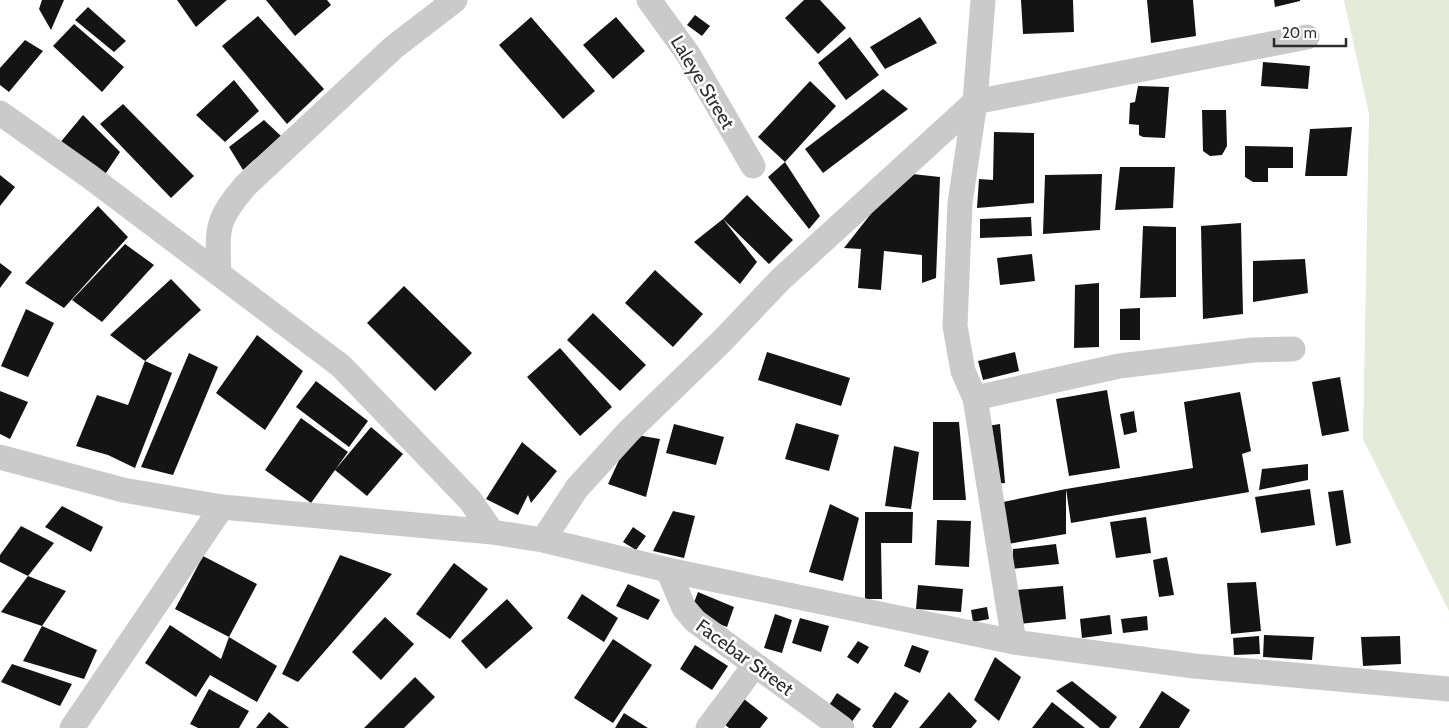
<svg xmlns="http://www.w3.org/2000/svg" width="1449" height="728" font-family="Cabin,sans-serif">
	<rect width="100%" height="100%" fill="#fff"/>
	<!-- green -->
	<path fill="#e4ebd9" d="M1344,0h105v611l-86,-172 6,-325z"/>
	<!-- building -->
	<path fill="#141414" d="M42,0h22l-13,30 -12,-21z
		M177,0h50l-31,27z
		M266,0h61l4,5 -36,31z
		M804,0h16l26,28 -28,26 -33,-36z
		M1021,0h52l1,32 -51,2z
		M1147,0h46l3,36 -45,7z
		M1274,0h26v1l-25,6z
		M88,7l38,34 -12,11 -39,-32z
		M695,15l15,11 -8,10 -15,-11z
		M258,16l66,73 -37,35 -65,-78z
		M531,17l64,74 -32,28 -64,-74z
		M616,17l29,34 -32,28 -30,-34z
		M920,17l17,26 -52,26 -15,-22z
		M74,24l50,43 -22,25 -49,-46z
		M850,37l29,38 -33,25 -28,-37z
		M25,40l18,11 -34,41 -9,-7v-17z
		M1263,62l47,4 -2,23 -47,-3z
		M234,80l25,31 -34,31 -29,-27z
		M810,81l26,25 -51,56 -27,-25z
		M1138,86l31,1 -4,51 -22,-1 -4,-2v-10l-10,-1 1,-21 5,-1z
		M883,89l25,20 -85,64 -18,-24z
		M123,104l71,72 -23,22 -71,-74z
		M1202,110h24l1,36 -5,9 -12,1 -7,-5z
		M83,115l37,37 -16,24 -45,-32z
		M264,120l17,16 -38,34 -14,-23z
		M1352,127l-5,49h-42l5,-47z
		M994,132l40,1v70l-57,5 2,-29 14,1z
		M1245,146l48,1v21h-25v14h-15l-8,-5z
		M785,162l35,54 -11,13 -41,-52z
		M1120,167h55l-2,41 -58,2z
		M903,173l37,4 -4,101 -14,5v-28l-38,-4 -3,39 -23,-2 3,-39 -17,-1z
		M1102,174l-2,56 -57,4 2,-59z
		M0,175l15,12 -15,19z
		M747,195l46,45 -24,24 -46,-45 34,43 -17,22 -46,-42 29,-23z
		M98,206l30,31 -64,71 -39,-25z
		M1031,217l1,19 -52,2v-19z
		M1241,223l2,91 -40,5 -2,-93z
		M1143,226l33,1v70l-36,1z
		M125,244l29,21 -52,57 -30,-22z
		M1032,254l3,27 -35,4 -3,-27z
		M1305,259l3,34 -55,9v-41z
		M0,263l12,9 -12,16z
		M655,270l48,44 -30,33 -48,-44z
		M171,279l30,31 -56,51 -35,-26z
		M1099,283v64l-25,1 1,-63z
		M404,286l68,67 -37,38 -68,-68z
		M1140,308v32h-20v-31z
		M26,309l28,14 -26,54 -27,-11z
		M593,313l53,52 -26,26 -53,-51z
		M257,335l46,36 -38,59 -49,-37z
		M560,348l52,59 -32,29 -53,-59z
		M767,352l83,26 -9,28 -83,-26z
		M1015,352l4,19 -36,9 -5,-19z
		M189,353l29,14 -45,108 -32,-8z
		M145,361l27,12 -37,95 -27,-13 -32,-9 21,-51 31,10z
		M1340,377l9,54 -27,5 -10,-54z
		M316,381l52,40 -19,26 -53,-40z
		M1107,390l13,78 -51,8 -13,-77z
		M0,391l28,11 -18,37 -10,-5z
		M1240,392l11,59 -9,3 7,38 -178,31 -5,-34 127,-21 -9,-66z
		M1134,411l3,21 -13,3 -4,-21z
		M301,418l47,34 -13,18 36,-43 32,27 -36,42 -32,-26 -24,33 -46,-33z
		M933,422h26l7,78h-33z
		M796,423l43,12 -10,36 -44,-12z
		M674,424l50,13 -8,28 -50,-12z
		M1000,424l5,59 -13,1 -5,-58z
		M631,434l29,5 -14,58 -38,-13z
		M522,442l35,29 -26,32 -3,-8 -10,20 -32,-16z
		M894,446l25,6 -8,57 -26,-3z
		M1308,464v16l-49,10 3,-21z
		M1066,489v45l-58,10 -5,-42z
		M1310,489l5,36 -54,8 -6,-36z
		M1343,490l8,53 -15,3 -8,-54z
		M830,504l29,14 -16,63 -34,-9z
		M62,506l41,21 -12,25 -46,-25z
		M673,511l22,5 -11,42 -31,-7z
		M865,512h48l-1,31h-31l1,56h-17z
		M1146,517l5,36 -35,5 -6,-36z
		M937,520l34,1 -2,46 -34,-2z
		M21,526l33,17 -26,33 38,15 -24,35 -41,-14 27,-36 -28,-14v-7z
		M633,527l13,9 -10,14 -13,-8z
		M1056,544l3,20 -47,5 1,-20z
		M340,555l52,19 -94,108 -16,-8z
		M203,556l54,28 -28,53 -54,-28z
		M1167,557l7,38 -15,2 -6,-37z
		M454,563l34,26 -38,50 -34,-25z
		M1256,582l5,49 -30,3 -4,-51z
		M628,584l32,16 -12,20 -32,-14z
		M918,585l45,4 -2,23 -45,-3z
		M1063,586l3,33 -47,5 -3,-34z
		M698,592l36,15 -7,20 -37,-14z
		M582,594l36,24 -14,24 -37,-24z
		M507,599l26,29 -47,41 -25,-28z
		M987,607l2,12 -16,3 -2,-12z
		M775,614l17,6 -10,33 -18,-5z
		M1110,615l2,19 -30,4 -2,-19z
		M1147,616l1,14 -25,3 -2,-14z
		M385,617l29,27 -33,36 -29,-28z
		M800,618l29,8 -8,26 -29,-9z
		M170,625l51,34 8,-22 48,29 -20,36 -47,-27 -14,22 -51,-34z
		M42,626l55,24 -13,29 -61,-18z
		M1264,635l50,2 -2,23 -49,-3z
		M1259,636l1,18 -26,1 -1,-17z
		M1400,636l1,28 -38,2 -2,-29z
		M613,639l39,26 -39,58 -39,-25z
		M858,641l11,6 -11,17 -11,-7z
		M695,645l33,21 -16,24 -32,-21z
		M912,645l17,6 -9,22 -16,-7z
		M995,657l26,20 -22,44 -25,-21z
		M12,664l60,20 -12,22 -59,-24z
		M415,677l20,20 -31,31h-40z
		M1072,681l45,36 -8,11h-9l-44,-37z
		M209,689l40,22 -10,17h-41l-8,-4z
		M1162,691l28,19 -11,18h-40z
		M895,692l14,9 -18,27h-17l-2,-2z
		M949,692l28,29 -6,7h-52z
		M837,693l24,16 -10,14 -23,-16z
		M739,695l29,23 -8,10h-31l-10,-8z
		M1052,702l33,26h-53z
		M269,712l20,16h-33z
		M624,713l24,15h-33z"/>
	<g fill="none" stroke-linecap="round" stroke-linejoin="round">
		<!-- minor -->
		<path stroke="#cacaca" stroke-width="25" d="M649,0l39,54 65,112
			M0,113l89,63 252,190 129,134 22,32
			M219,273c-2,-46 -3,-53 27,-88l148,-138 61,-47
			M975,398l144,-32 134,-16 40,-1
			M0,457l123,33 99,17 270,25 51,8 125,30 346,72 180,24 255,23
			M543,540l34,-52 52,-57 93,-90 58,-61 195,-178 8,-102
			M668,570l16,38 11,13 147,107
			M1014,642l-39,-244 -12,-27 -8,-45 5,-123 15,-101 332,-65
			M72,728l150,-221
			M708,728l47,-63"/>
	</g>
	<g text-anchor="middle" stroke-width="5" stroke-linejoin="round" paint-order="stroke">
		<!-- street labels -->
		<g font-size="19" fill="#2d2d2d" stroke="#fff">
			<text transform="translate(703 82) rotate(59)" y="7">Laleye Street</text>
			<text transform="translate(745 657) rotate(36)" y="7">Facebar Street</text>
		</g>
	</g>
	<!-- scale -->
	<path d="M1274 38v8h72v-8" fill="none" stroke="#2d2d2d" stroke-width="2.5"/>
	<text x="1282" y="38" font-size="15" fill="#2d2d2d" stroke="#ffffff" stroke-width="4" paint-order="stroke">20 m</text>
</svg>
